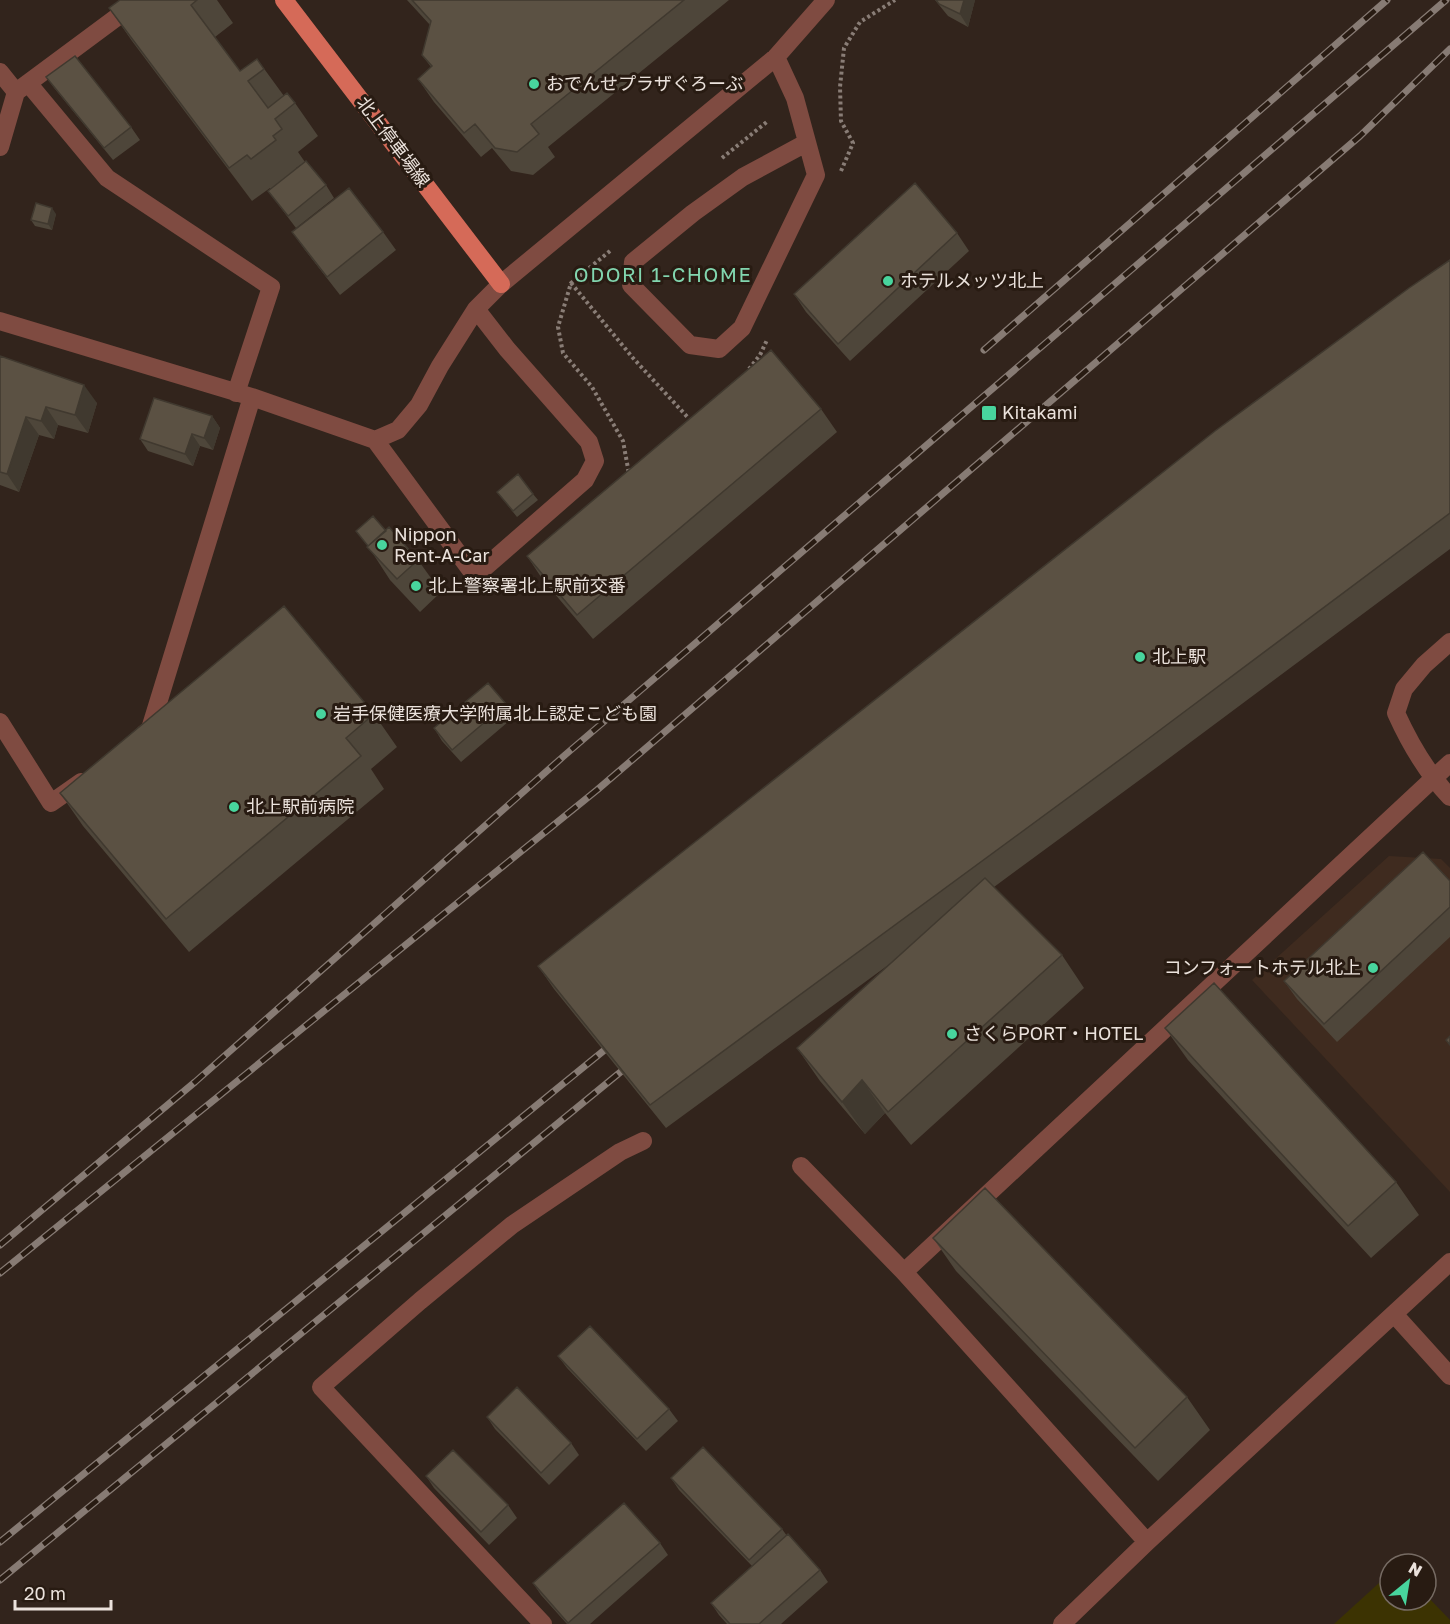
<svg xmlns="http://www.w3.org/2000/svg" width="1450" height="1624" font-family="'Golos Text','Noto Sans JP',sans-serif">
	<rect width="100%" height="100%" fill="#32241c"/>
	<!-- built -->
	<path fill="#3f2b1f" d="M1389,856l52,3 9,9v324l-198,-212z"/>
	<!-- green -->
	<path fill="#3c3302" d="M1390,1573v27h36v-5l24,25v4h-116z"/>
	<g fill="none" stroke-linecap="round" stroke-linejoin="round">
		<!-- path -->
		<path stroke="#897d76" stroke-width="4" stroke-dasharray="3 3" stroke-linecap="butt" d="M722,158l46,-37
			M841,171l12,-28 -12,-22 -1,-34 4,-39 16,-26 35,-22
			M610,251l-39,32 -13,44 5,26 29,34 31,54 6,33
			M571,283l62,75 59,64
			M749,369l11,-14 7,-15"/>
		<!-- minor -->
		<path stroke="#7f4b41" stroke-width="18" d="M776,57l19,41 21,77 -74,153 -23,21 -29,-4 -59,-60 2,-23 60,-49 50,-36 63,-34
			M0,72l16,20 -16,55
			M28,83l79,95 164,109 -35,106
			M16,92l124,-92
			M0,321l252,76 123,43 23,-10 21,-25 21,-39 36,-57 25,-25 275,-227 50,-57
			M375,440l100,136 110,-96 10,-19 -6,-19 -82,-93 -31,-40
			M1450,642l-26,23 -20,24 -8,24c14,31 30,59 54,84
			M0,722l51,81 30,-21
			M144,734l6,-5 102,-332
			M801,1166l103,106 243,270
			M904,1272l546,-509
			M1394,1314l56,62
			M543,1624l-222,-237 99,-86 92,-76 108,-73 23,-11
			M1062,1624l85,-82 303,-280"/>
		<!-- major -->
		<path stroke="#d56a58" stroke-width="18" d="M284,0l217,284"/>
		<defs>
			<path id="rail" d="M984,350l403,-350
				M0,1245l195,-163 370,-327 881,-755
				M0,1273l597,-483 763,-654 90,-87
				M0,1542l607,-494
				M0,1580l623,-510"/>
		</defs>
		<!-- rail casing -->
		<use href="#rail" stroke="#877b74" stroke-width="7"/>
		<!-- rail -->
		<use href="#rail" stroke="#281b12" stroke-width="4.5" stroke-dasharray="14" stroke-linecap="butt"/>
	</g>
	<!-- wall -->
	<path fill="#4e463a" d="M120,0h97l16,23 -18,14 25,34 17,-12 27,37 11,7 23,33 -20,16 7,10 -9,6 30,17 8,13 -38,30 -28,-37 3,-2 -1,-1 -18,13 -120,-160 -23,-33z
		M407,0h322l-181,147 7,10 -22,18 -22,-4 -19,-23 -11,9 -47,-55 -16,-23 13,-12 -9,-12 8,-30z
		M935,0h40l-7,27 -20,-11z
		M46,77l85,50 9,13 -27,20 -58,-71z
		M56,214l-4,16 -17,-4 -4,-6z
		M292,232h91l13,18 -56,45 -35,-45z
		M957,233l12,18 -119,110 -44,-49 -12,-18z
		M1450,260v289l-290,216 -166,122 68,68 22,33 -173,157 -26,-32 -20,21 -45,-53 -23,-33 94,-85 -225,165 -112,-139 -16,-23z
		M0,356l97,47 -9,30 -30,-8 -4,14 -15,-4 -20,57 -19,-7z
		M821,409l16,23 -244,207 -50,-59 -16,-24z
		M212,416l8,12 -7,22 -13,-4 -7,20 -45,-15 -8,-12z
		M497,492l36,2 5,6 -21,17z
		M356,531h30l32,29 23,32 -21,20 -30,-32 -22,-34z
		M506,704l9,12 -54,46 -19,-21 -8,-13z
		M374,714l23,33 -26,22 13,20 -195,163 -106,-126 -23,-33z
		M1450,881v56l-113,105 -40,-43 -13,-18z
		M1165,1028l231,154 23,33 -48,43 -183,-198z
		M933,1238l254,159 23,33 -52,51 -202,-210z
		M558,1356l111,53 9,12 -32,30 -79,-83z
		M487,1417l84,26 8,12 -30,30 -54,-56z
		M426,1476l82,29 9,13 -28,27 -55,-57z
		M671,1478l111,51 5,7 33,34 8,12 -47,42h-54l-8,-9 -8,-12 41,-37 -73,-76z
		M660,1543l8,12 -78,69h-23l-26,-29 -8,-12z"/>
	<!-- shaded-wall -->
	<path fill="#40392f" d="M964,0h11l-7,27 -8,-13z
		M52,208l4,6 -4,16 -4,-6z
		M84,385l13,18 -9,30 -13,-18z
		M46,407l12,18 -4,14 -13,-18z
		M212,416l8,12 -7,22 -9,-12z
		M26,417l13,18 -20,57 -12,-18z
		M192,434l8,12 -7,20 -8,-12z
		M862,1080l23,33 -20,21 -23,-32z"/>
	<!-- building -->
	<path fill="#5b5143" stroke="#40392f" stroke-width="1.5" d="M120,0h77l-6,5 49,66 17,-12 7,10 -16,12 20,27 19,-15 8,10 -20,16 7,10 -9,7 3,4 -25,19 -4,-4 -18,13 -120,-160z
		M412,0h272l-153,124 8,10 -22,18 -22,-4 -20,-24 -11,9 -46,-54 14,-13 -10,-11 9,-34z
		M936,0h28l-4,14 -21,-10z
		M75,56l56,71 -27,21 -58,-71z
		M306,161l20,24 -38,31 -20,-25z
		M915,183l42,50 -119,111 -44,-50z
		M349,188l34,44 -56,45 -35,-45z
		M36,203l16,5 -4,16 -17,-4z
		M1450,260v253l-306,229 -494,363 -112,-139 677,-535 194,-143z
		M771,350l50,59 -244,206 -50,-59z
		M0,356l84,29 -9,30 -29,-8 -5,14 -15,-4 -19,57 -7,-2z
		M154,398l58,18 -8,22 -12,-4 -7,20 -45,-15z
		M518,474l15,20 -20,17 -16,-19z
		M373,516l13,15 -18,15 -12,-15z
		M389,527l29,33 -21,19 -30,-32z
		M284,606l90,108 -28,24 15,18 -195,163 -106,-126z
		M488,683l18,21 -54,46 -18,-22z
		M1423,852l27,29v26l-126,117 -40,-43z
		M985,878l77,77 -174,157 -26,-32 -20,22 -45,-54z
		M1214,983l182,199 -48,44 -183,-198z
		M1450,1036v9l-4,-5z
		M985,1188l202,209 -52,51 -202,-210z
		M590,1326l79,83 -32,30 -79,-83z
		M517,1387l54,56 -30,30 -54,-56z
		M703,1447l79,82 -33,31 -78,-82z
		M453,1450l55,55 -27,27 -55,-56z
		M624,1503l36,40 -92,80 -35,-40z
		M788,1534l32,36 -61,54h-29l-19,-21z"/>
	<!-- markers -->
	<g fill="#48d49d" stroke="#281b12" stroke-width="2">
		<circle cx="534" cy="84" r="6"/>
		<circle cx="888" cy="281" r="6"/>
		<rect x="981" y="405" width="16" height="16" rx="3"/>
		<circle cx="382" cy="545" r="6"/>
		<circle cx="416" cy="586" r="6"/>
		<circle cx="1140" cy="657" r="6"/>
		<circle cx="321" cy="714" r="6"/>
		<circle cx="234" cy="807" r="6"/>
		<circle cx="1373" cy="968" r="6"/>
		<circle cx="952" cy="1034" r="6"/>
	</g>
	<g text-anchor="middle" stroke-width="6" stroke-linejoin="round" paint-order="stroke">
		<!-- poi labels -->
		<g font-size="18" fill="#ebe2dc" stroke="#281b12" text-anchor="start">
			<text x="546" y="90">おでんせプラザぐろーぶ</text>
			<text x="900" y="287">ホテルメッツ北上</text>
			<text x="1002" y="419">Kitakami</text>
			<text x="394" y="541">Nippon<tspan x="394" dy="21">Rent-A-Car</tspan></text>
			<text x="428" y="592">北上警察署北上駅前交番</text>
			<text x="1152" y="663">北上駅</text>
			<text x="333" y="720">岩手保健医療大学附属北上認定こども園</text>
			<text x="246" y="813">北上駅前病院</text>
			<text x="1361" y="974" text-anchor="end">コンフォートホテル北上</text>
			<text x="964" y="1040">さくらPORT・HOTEL</text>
		</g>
		<!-- street labels -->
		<g font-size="18" fill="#ebe2dc" stroke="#281b12">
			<text transform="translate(393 142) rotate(53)" y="6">北上停車場線</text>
		</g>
		<!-- neighbourhood labels -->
		<g font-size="20" letter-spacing="1.5" fill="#82d6af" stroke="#281b12">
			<text x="663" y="282">ODORI 1-CHOME</text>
		</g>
	</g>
	<!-- north arrow -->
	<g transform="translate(1408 1582) rotate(30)"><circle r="28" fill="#281b12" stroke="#766b63" stroke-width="1.5"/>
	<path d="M0-4.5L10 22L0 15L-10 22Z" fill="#48d49d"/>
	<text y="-9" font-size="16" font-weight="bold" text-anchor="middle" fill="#ebe2dc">N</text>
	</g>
	<!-- scale -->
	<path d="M15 1600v9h96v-9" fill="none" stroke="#ebe2dc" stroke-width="3"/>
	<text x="24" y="1600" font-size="18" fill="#ebe2dc" stroke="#281b12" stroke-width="4.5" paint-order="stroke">20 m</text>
</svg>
